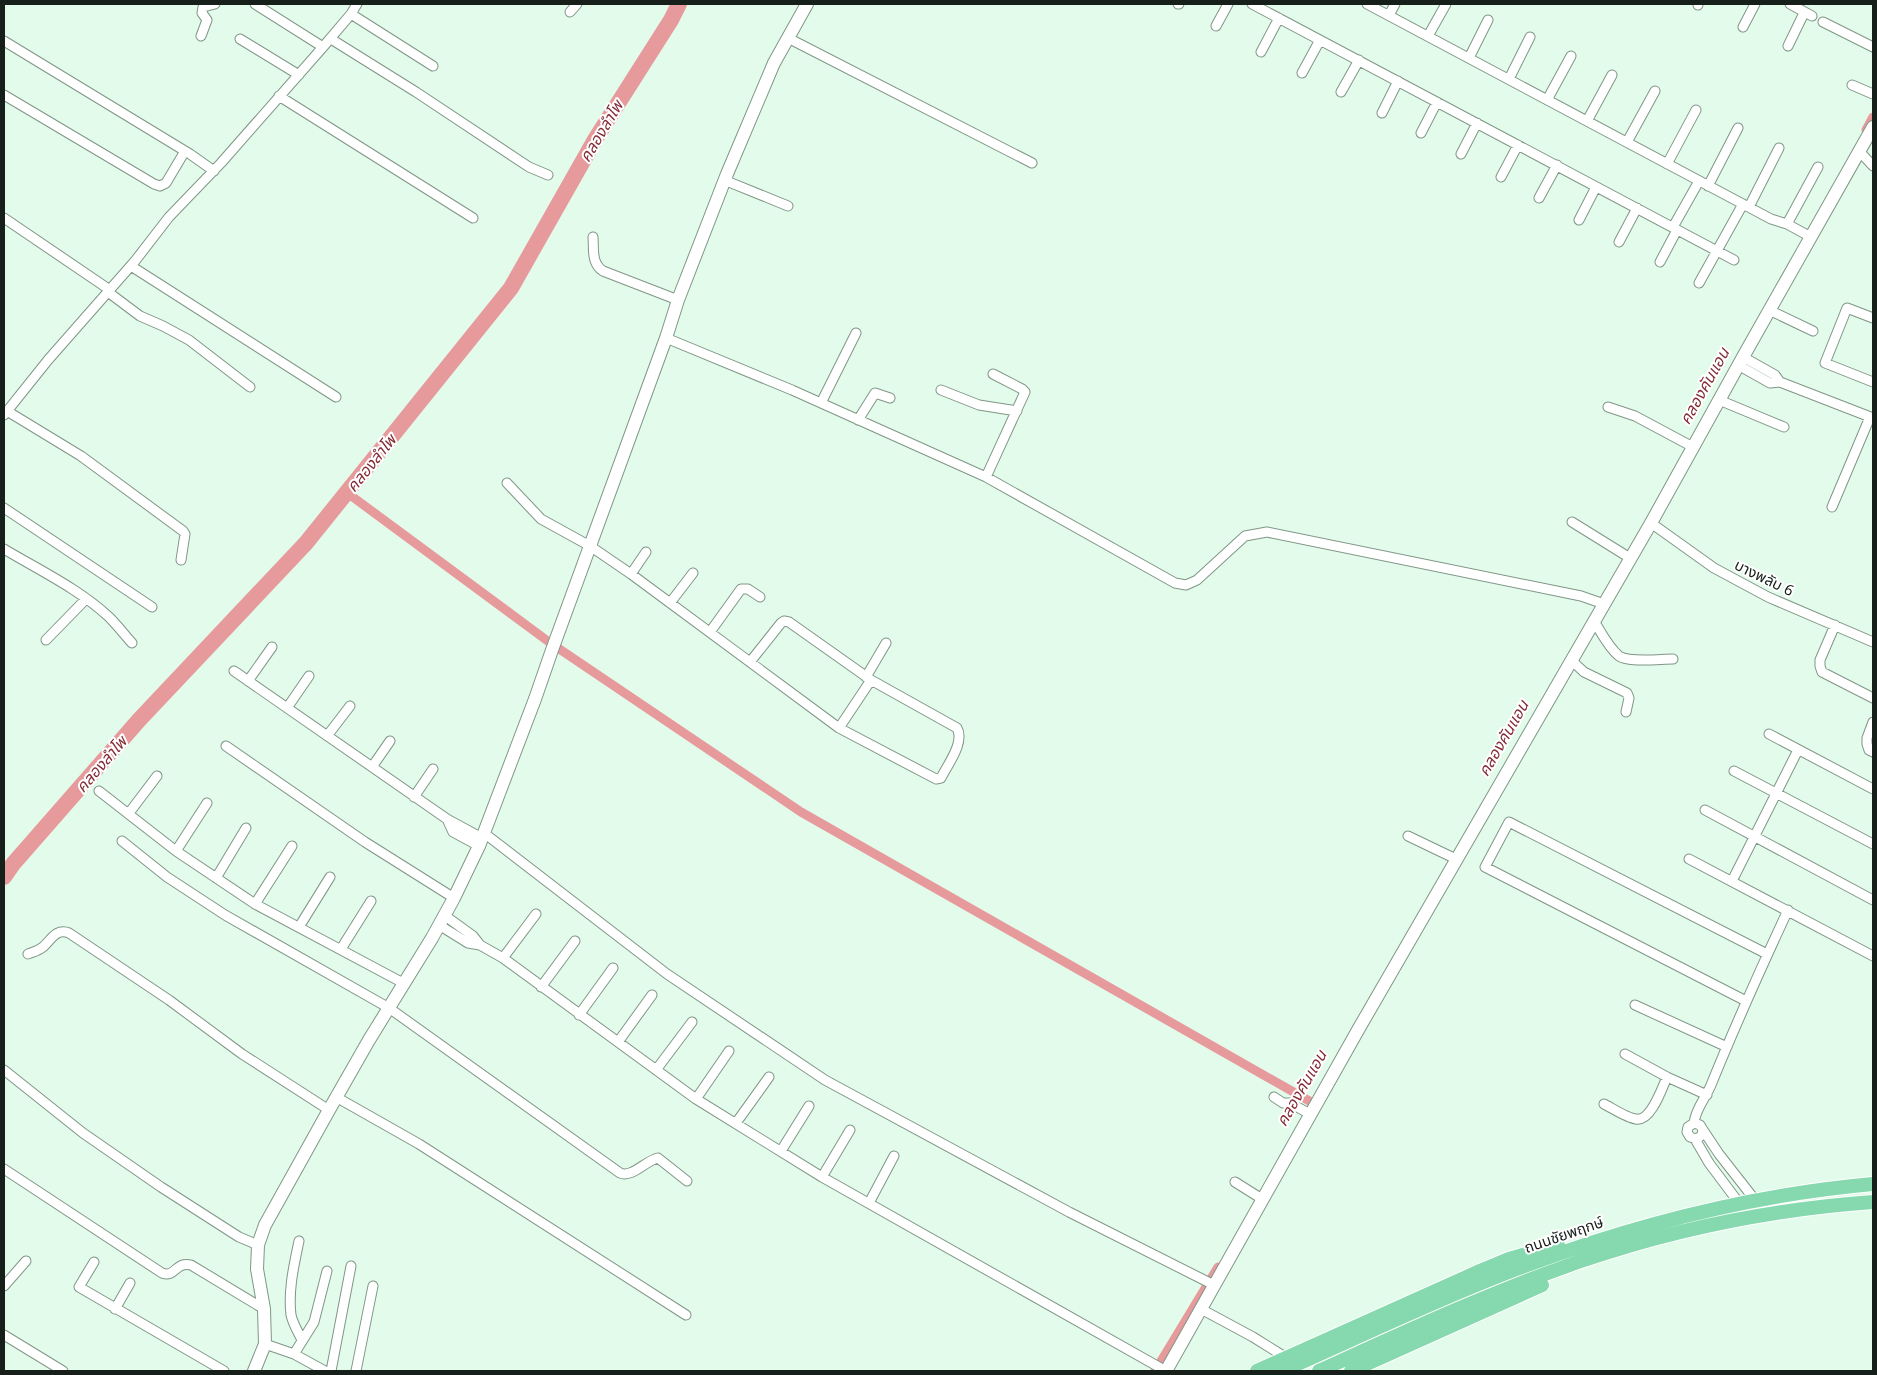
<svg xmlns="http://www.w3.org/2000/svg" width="1877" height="1375" font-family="Georgia,'Noto Sans Thai',serif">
	<rect width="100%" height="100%" fill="#e2fbea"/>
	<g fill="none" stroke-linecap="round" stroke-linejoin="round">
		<!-- canal -->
		<path stroke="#e69a9b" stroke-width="9" d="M1866,130l7,-13
			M346,492l203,150 252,170 510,290
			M1155,1371l63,-104"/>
		<!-- river -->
		<path stroke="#e69a9b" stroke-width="16" d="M4,877l9,-13 126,-144 167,-177 205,-255 85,-150 75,-118 8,-16"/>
		<defs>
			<path id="street" d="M255,4l68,43
				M1178,4h1
				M1252,4l482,256
				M1367,4l404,215 16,5 24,13
				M1790,4l22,12
				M1698,5v-1
				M570,12l7,-8
				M351,14l82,52
				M1389,15l6,-11
				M1823,22l50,25
				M1216,26l12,-22
				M1743,27l12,-23
				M201,36l6,-16 -5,-7 1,-6 12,-3
				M1428,36l18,-32
				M788,38l244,125
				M240,39l59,36
				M331,39l85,53 113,75 19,8
				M4,41l186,113 24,17
				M1788,46l16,-33
				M1261,52l18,-34
				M1469,58l19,-38
				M1302,73l18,-33
				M1509,79l21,-42
				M1852,85l21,9
				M1341,92l18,-32
				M4,95l150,89 6,2 6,-3 19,-32
				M279,96l194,122
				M1547,100l24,-44
				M1382,113l16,-32
				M1587,121l25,-46
				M1421,133l16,-31
				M1627,142l28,-51
				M1860,152l13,14
				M1461,154l16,-31
				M1667,164l29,-54
				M1501,177l17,-32
				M724,180l64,26
				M1708,186l30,-58
				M1539,198l18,-33
				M1749,207l30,-59
				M4,218l106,72
				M1579,220l17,-33
				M1787,224l31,-57
				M1673,227l26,-46
				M593,237c1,12 -2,26 10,34l75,29
				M1619,242l18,-34
				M1660,262l17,-32
				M131,266l205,131
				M1699,283l44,-79
				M108,292l32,24 23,10 26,14 61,47
				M1769,310l44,21
				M1873,318l-26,-10 -22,55 48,19
				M666,338l126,52 194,87 189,106 11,2 11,-5 48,-44 22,-4 314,64 23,8
				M1743,357l32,18 5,7
				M1738,365l32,18 10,-1 93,36
				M941,390l38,15 38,6
				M1719,400l65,27
				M821,403l35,-70
				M1608,407l27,9 58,31
				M7,411l74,45 102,75 2,3 -4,26
				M4,415l44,-55 87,-99 34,-44 52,-54 102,-116 28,-33 6,-10
				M858,420l17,-27 15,5
				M986,477l39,-85 -3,-3 -29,-15
				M507,483l34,36 49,27 41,28 208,154 97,51 5,-1c7,-14 24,-36 16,-50l-86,-48 -82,-58 -5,-1 -3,2 -31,39
				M1832,507l38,-90
				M4,508l148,99
				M1572,522l58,36
				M1651,523l63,45 54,29 105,45
				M4,549c35,21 75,40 105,68 8,8 15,17 23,26
				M631,574l15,-22
				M670,603l23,-30
				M1594,621c7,11 14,26 25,35 10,7 41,3 54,3
				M1835,625l-15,35v6l2,6 51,26
				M710,632l31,-43h7l12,8
				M46,640l40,-41
				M1571,660l13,12 43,21 2,5 -3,14
				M234,671l213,148
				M866,677l20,-34
				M248,681l24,-34
				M287,708l22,-32
				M1873,722l-6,16v6l2,6 4,2
				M839,728l32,-48
				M1769,734l104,55
				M327,736l23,-30
				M226,746l139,96 89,56
				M372,767l18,-26
				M1734,771l139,73
				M99,791l77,60 79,53 150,80
				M414,797l19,-28
				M1705,810l168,90
				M129,813l28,-37
				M484,833l183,141 158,106 244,132 145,73
				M1408,836l48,23
				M122,841l45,36 58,38 164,93 231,165c12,5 25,-12 38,-15l29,23
				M479,846l-26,-14 -6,-13 35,19
				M176,851l31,-48
				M1689,859l184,97
				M216,878l30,-50
				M1732,881l66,-131
				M255,904l37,-58
				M439,925l29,18 12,2 -7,-9 -29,-21
				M299,927l31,-50
				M480,945l23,13 193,141 126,78 344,194
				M341,949l30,-48
				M28,954c5,-2 10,-3 15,-7 8,-7 13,-19 26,-14l100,67 73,54 87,56
				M503,958l33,-44
				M541,987l34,-46
				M1746,1001l-261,-134 24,-45 258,132
				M1635,1005l92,42
				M579,1015l34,-47
				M618,1042l34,-47
				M1625,1054l42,23 40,18
				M4,1070l79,63 78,54 78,50 19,8
				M656,1070l36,-48
				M336,1097l83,47 267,171
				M1274,1097l9,6h7l20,11
				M696,1099l33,-48
				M1604,1104c8,4 23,14 32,15 15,3 26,-31 31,-42
				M736,1123l33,-46
				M1694,1123l6,2 3,5 -1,5 -5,4 -7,-2 -3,-5 1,-5 6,-4c1,-13 12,-26 17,-38 24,-59 50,-117 77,-175
				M1703,1130l16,24 36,46
				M1695,1139l14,24 30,40
				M781,1151l28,-45
				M4,1169l158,104c14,5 13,-12 29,-8l73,44
				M822,1177l28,-47
				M1235,1182l27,17
				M869,1203l25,-47
				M299,1241c-5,24 -11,49 -8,74 2,9 7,17 11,25
				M94,1262l-15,25 145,84
				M4,1286l22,-25
				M115,1309l15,-26
				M1201,1309l52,28 32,20
				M4,1335l59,36
				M265,1344l29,10 31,17
				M294,1354l20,-32 13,-51
				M331,1371l20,-105
				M356,1371l17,-85"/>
			<path id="secondary" d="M254,1371l11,-27 -1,-35 -7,-40 1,-24 7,-20 64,-115 40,-70 63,-102 22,-40 25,-52 56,-147 17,-49 114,-312 12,-38 49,-126 47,-111 33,-59
				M1166,1371l192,-341 293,-507 92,-166 130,-230"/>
			<path id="primary" d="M1257,1371l223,-100 29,-12 49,-14
				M1282,1371c77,-34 153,-71 232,-101 116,-44 235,-75 359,-86
				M1319,1371c86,-39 172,-79 262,-110 93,-32 194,-52 292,-59
				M1351,1371l191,-86"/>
		</defs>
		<!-- street casing -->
		<use href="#street" stroke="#809687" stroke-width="11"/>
		<!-- secondary casing -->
		<use href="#secondary" stroke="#809687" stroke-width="14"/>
		<!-- primary casing -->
		<use href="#primary" stroke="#fff" stroke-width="16"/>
		<!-- street -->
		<use href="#street" stroke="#fff" stroke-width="9"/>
		<!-- secondary -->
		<use href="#secondary" stroke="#fff" stroke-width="12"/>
		<!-- primary -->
		<use href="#primary" stroke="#86d9af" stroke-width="14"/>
	</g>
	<g text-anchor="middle" stroke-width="4" stroke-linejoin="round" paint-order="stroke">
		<!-- street labels -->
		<g font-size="15" fill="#171f1a" stroke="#fff">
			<text transform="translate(1764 578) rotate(26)" y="5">บางพลับ 6</text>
			<text transform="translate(1564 1235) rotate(-19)" y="5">ถนนชัยพฤกษ์</text>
		</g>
		<!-- water labels -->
		<g font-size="16" font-style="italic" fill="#852b34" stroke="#fff">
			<text transform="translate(601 131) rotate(-59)" y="6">คลองลำโพ</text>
			<text transform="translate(1704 386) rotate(-61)" y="6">คลองคันแอน</text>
			<text transform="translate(371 463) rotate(-51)" y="6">คลองลำโพ</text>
			<text transform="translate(1503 738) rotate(-60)" y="6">คลองคันแอน</text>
			<text transform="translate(101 764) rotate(-49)" y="6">คลองลำโพ</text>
			<text transform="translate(1301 1088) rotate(-60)" y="6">คลองคันแอน</text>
		</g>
	</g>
	<!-- border -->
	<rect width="1877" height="1375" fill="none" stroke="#171f1a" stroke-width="10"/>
</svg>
